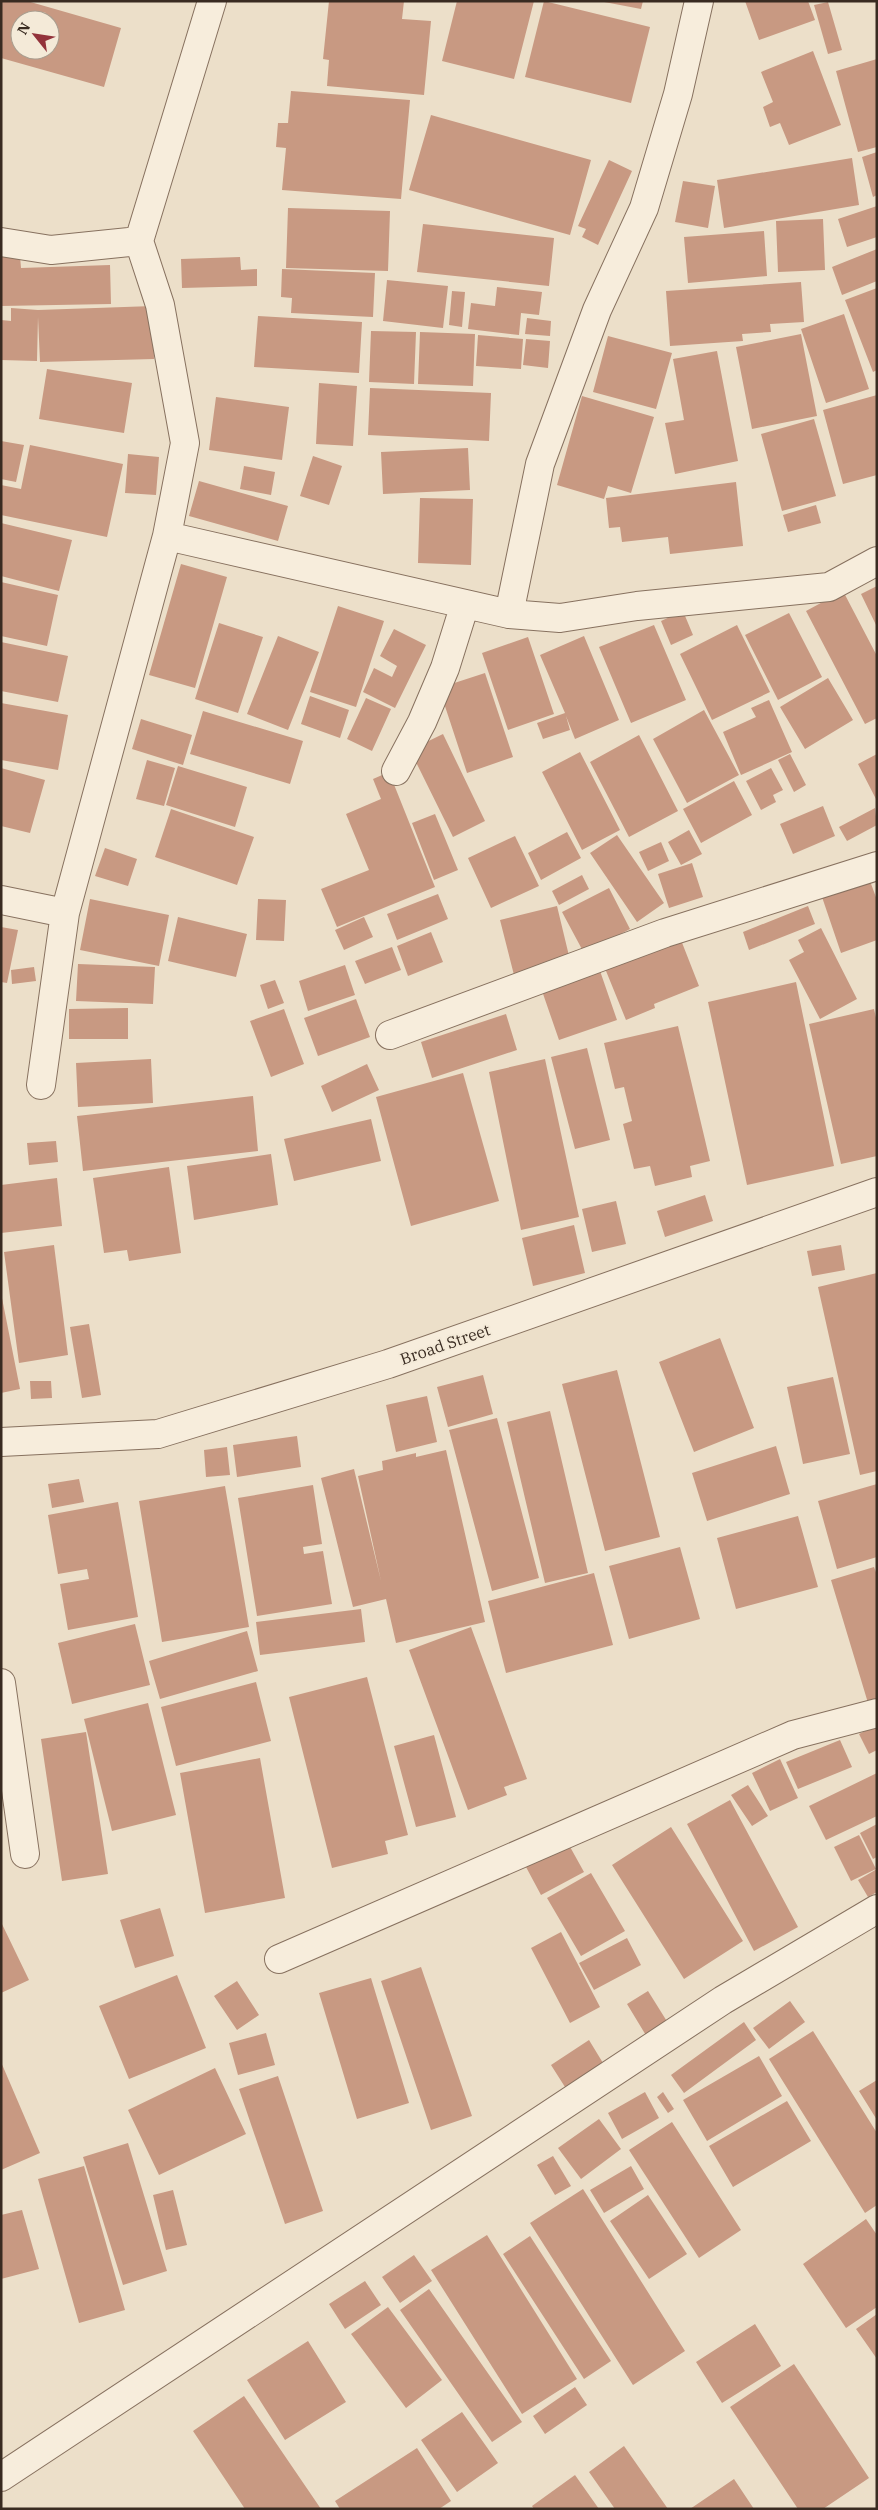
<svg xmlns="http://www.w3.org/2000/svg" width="878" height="2510" font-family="'IBM Plex Serif',serif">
	<rect width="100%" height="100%" fill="#ecdfc9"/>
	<!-- building -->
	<path fill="#c89982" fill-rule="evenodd" d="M1,1h26l94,27 -17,59 -103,-29zM20,20h30v30h-30z
		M329,1h75l-2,18 29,2 -7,74 -97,-9 2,-26 -6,-1z
		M457,1h77l-20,78 -72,-18z
		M544,1l106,26 -19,76 -106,-26z
		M599,1h44l-2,8z
		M745,1h63l7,19 -56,20z
		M828,2l14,48 -14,4 -14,-49z
		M813,51l28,74 -52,20 -9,-22 -10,4 -7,-20 10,-5 -12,-30z
		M877,59v88l-19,5 -22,-81z
		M291,91l119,9 -9,99 -119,-9 4,-42 -10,-1 2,-24h10z
		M431,115l160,45 -21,75 -161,-45z
		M877,152v43l-4,2 -11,-40z
		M852,158l7,47 -135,23 -7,-48z
		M609,160l23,11 -34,74 -16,-8 4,-8 -8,-3z
		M683,181l32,5 -7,42 -33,-6z
		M877,206v31l-30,10 -9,-28z
		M288,208l102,3 -2,60 -102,-3z
		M823,219l2,51 -47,2 -2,-51z
		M423,224l131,14 -5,48 -132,-14z
		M764,231l3,45 -79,7 -4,-46z
		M877,249v32l-35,14 -10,-28z
		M20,256l1,12 89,-3 1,39 -110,2v-49z
		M240,257l1,13 16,-1v17l-75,2 -1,-29z
		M282,269l93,4 -2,44 -82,-4 1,-15 -11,-1z
		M387,280l61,6 -5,42 -60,-7z
		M801,282l3,40 -34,2 1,8 -29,2 1,7 -73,5 -4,-55z
		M497,287l45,5 -3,23 -18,-2 -2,22 -51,-6 3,-26 24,3z
		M877,288v82l-4,2 -28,-72z
		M452,291l13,1 -3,35 -13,-2z
		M153,306l1,53 -114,3 -2,-45 -1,44 -36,-1v-40l10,1v-13l27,2z
		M844,314l25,75 -43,14 -25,-74z
		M258,316l104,6 -3,51 -105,-6z
		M527,318l24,3 -1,15 -25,-2z
		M371,331l45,1 -2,52 -45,-2z
		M420,332l55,2 -2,52 -55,-2z
		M801,334l16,82 -65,13 -16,-82z
		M478,335l45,4 -2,30 -45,-3z
		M608,336l64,17 -16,56 -63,-17z
		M526,339l24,2 -2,27 -25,-3z
		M717,351l21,110 -63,13 -10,-51 19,-3 -11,-61z
		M47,369l85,14 -8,50 -85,-14z
		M319,383l38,3 -4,60 -37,-2z
		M370,388l121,5 -2,48 -121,-6z
		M877,395v80l-34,9 -20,-74z
		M582,396l72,21 -23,76 -23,-7 -4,13 -47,-14z
		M216,397l73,10 -7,53 -73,-10z
		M814,419l22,77 -54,15 -21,-77z
		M1,441l23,4 -8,37 -15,-3z
		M30,445l93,19 -16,73 -106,-22v-30l20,4z
		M468,448l2,42 -87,4 -2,-42z
		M128,454l31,3 -3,38 -31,-2z
		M313,456l29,10 -13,39 -29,-9z
		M244,466l31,6 -4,23 -31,-6z
		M199,481l89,25 -10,35 -89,-25z
		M736,482l7,64 -73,8 -2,-17 -46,5 -2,-15 -11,1 -3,-30z
		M420,498l53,1 -2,66 -53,-2z
		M816,505l5,18 -33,9 -5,-17z
		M1,523l71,17 -13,51 -58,-15z
		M181,564l46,13 -32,111 -46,-13z
		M1,582l57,13 -11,51 -46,-10z
		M877,586v41l-16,-33z
		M843,591l34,65v62l-12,6 -59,-113z
		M338,606l46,15 -28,86 -46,-15z
		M683,611l10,24 -22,10 -10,-24z
		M789,613l33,64 -44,23 -33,-65z
		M219,623l44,14 -25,76 -43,-14z
		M654,625l32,75 -55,23 -32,-76z
		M737,625l33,67 -58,28 -32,-66z
		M394,629l32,16 -31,63 -32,-16 11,-24 18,9 5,-11 -17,-10z
		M278,636l41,16 -31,78 -41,-16z
		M584,636l35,84 -44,19 -9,-23 4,14 -27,9 -6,-16 28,-10 -25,-58z
		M528,637l26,77 -46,16 -26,-77z
		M1,642l67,14 -10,46 -57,-11z
		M485,673l28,84 -46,16 -28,-85z
		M828,678l25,42 -48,29 -25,-42z
		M310,696l39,14 -9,28 -39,-14z
		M366,698l25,11 -19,42 -25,-12z
		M769,700l23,52 -51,23 -18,-43 33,-15 -5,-9z
		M1,703l67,12 -10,55 -57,-10z
		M704,710l35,65 -52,28 -34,-64z
		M203,711l100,30 -13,43 -100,-30z
		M141,719l51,16 -9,30 -51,-16z
		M443,734l42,87 -32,16 -43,-87z
		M639,735l39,76 -49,26 -39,-75z
		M580,752l40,78 -38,20 -40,-78z
		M790,754l16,31 -12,7 -16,-32z
		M877,754v47l-19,-37z
		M147,760l28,8 -11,38 -28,-7z
		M178,766l69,21 -12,40 -69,-22z
		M1,768l44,12 -15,53 -29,-7z
		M771,768l12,22 -10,5 3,7 -15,8 -15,-29z
		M389,772l46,115 -98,40 -16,-38 48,-19 -23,-56 35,-15 -8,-20z
		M734,781l18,34 -51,28 -18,-34z
		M823,806l12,30 -42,18 -13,-30z
		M875,808l2,17 -30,16 -8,-14z
		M171,809l83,28 -17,48 -82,-28z
		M435,814l23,56 -24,10 -22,-57z
		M689,830l13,24 -21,11 -13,-23z
		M567,832l14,26 -40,22 -13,-27z
		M617,835l47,68 -27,19 -47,-69z
		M515,836l24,50 -48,22 -23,-50z
		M661,842l8,19 -21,10 -9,-19z
		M105,848l32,11 -9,27 -33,-10z
		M692,863l11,34 -34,11 -11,-34z
		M582,875l7,14 -30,16 -7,-14z
		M870,881l7,19v40l-36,13 -19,-56z
		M609,888l21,41 -46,24 -22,-41z
		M438,894l10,25 -51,21 -10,-26z
		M90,899l79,16 -10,51 -79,-16z
		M258,899l28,1 -2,41 -28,-1z
		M557,906l13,54 -56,15 -14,-55z
		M808,906l7,18 -66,26 -6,-18z
		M178,917l69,17 -11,43 -68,-16z
		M364,917l9,20 -29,13 -9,-20z
		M1,927l17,3 -11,53 -6,-1z
		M821,928l36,71 -37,20 -31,-59 15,-8 -6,-12z
		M431,932l12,30 -35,14 -11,-30z
		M679,935l20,51 -45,18 1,4 -29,12 -22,-54z
		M392,947l9,23 -36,14 -10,-23z
		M78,964l77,3 -2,37 -77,-3z
		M345,965l10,30 -47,16 -9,-30z
		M34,967l2,14 -24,3 -1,-14z
		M599,968l18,52 -58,20 -18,-52z
		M275,980l9,23 -16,6 -8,-24z
		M796,982l38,184 -87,19 -39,-183z
		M356,999l14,38 -52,19 -14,-38z
		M128,1008v31h-59v-30z
		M284,1009l20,55 -33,13 -21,-56z
		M874,1009l3,13v134l-36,8 -32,-140z
		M506,1014l11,36 -85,28 -11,-36z
		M678,1026l32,135 -20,5 2,11 -37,9 -5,-20 -16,3 -11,-45 9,-3 -8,-34 -9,2 -11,-46z
		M587,1048l23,92 -35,9 -24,-92z
		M151,1059l2,44 -75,4 -2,-44z
		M545,1059l34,158 -58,13 -32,-158z
		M367,1064l12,26 -47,22 -11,-26z
		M463,1073l36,128 -88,25 -35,-129z
		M253,1096l5,55 -175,20 -6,-55z
		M371,1119l10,42 -87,20 -10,-42z
		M56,1141l2,21 -29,3 -2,-22z
		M271,1154l7,51 -84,15 -7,-54z
		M169,1167l12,86 -52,8 -2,-11 -23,3 -11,-75z
		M57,1178l5,48 -61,7v-48z
		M705,1195l8,26 -48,16 -8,-26z
		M616,1201l10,43 -34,8 -10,-43z
		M574,1225l11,48 -52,13 -11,-48z
		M54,1245l14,110 -49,8 -15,-111z
		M841,1245l4,25 -33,6 -5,-25z
		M877,1273v198l-17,4 -42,-188z
		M1,1293l19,96 -19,4z
		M89,1324l12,71 -19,3 -12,-71z
		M720,1338l34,90 -60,24 -35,-90z
		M617,1370l43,167 -55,14 -43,-167z
		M483,1375l10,39 -45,13 -11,-40z
		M833,1377l17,77 -47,10 -16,-77z
		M30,1381h21l1,17 -21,1z
		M427,1396l10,46 -41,10 -10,-47z
		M550,1411l38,162 -43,10 -38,-161z
		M497,1418l42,160 -47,13 -43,-161z
		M297,1436l4,31 -64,10 -4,-32z
		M776,1446l14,48 -83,27 -15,-48z
		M227,1447l3,28 -24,2 -2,-27z
		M446,1450l39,172 -89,21 -10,-44 -33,8 -32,-129 33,-9 27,112 -23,-105 25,-6 -1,-9 34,-8v4z
		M79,1479l5,23 -32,6 -4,-24z
		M877,1484v73l-40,12 -19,-68z
		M313,1485l9,59 -19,3 1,7 19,-3 9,53 -75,12 -19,-118z
		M225,1486l24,141 -87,15 -23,-141z
		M118,1502l20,115 -70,13 -8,-46 29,-5 -2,-10 -29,5 -10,-59z
		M798,1516l20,71 -82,22 -19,-71z
		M680,1547l20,72 -71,20 -20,-73z
		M874,1567l3,8v125l-9,3 -37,-123z
		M594,1573l19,72 -107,28 -18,-72z
		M361,1609l4,33 -105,13 -4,-33z
		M135,1624l15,61 -78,19 -14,-61z
		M471,1627l56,152 -23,8 3,8 -39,15 -59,-160z
		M247,1631l11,40 -98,28 -11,-38z
		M367,1677l41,158 -23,6 3,13 -56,14 -43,-171z
		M256,1682l15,59 -95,25 -15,-59z
		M148,1703l28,112 -64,16 -28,-112z
		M877,1725v25l-8,4 -10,-20z
		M86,1732l22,142 -46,7 -21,-142z
		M434,1735l22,82 -40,10 -22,-81z
		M840,1740l12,27 -54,22 -12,-27z
		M260,1758l25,140 -80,15 -25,-140z
		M780,1759l18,39 -28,13 -18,-38z
		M877,1773v43l-51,24 -17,-34z
		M748,1785l20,31 -16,10 -21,-31z
		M730,1800l68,127 -44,24 -67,-127z
		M877,1824v33l-4,2 -13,-26z
		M671,1827l72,114 -59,38 -72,-114z
		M859,1835l17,34 -25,12 -17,-34z
		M569,1845l15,27 -43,23 -15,-28z
		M877,1869v23l-9,5 -10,-17z
		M591,1873l34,58 -44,25 -34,-58z
		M160,1908l14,48 -39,12 -15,-48z
		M1,1922l28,58 -28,13z
		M561,1932l39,75 -30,16 -39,-75z
		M627,1938l14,27 -47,25 -15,-27z
		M421,1967l51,149 -41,14 -50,-149z
		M177,1975l29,73 -77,31 -30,-73z
		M371,1978l38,125 -52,16 -38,-126z
		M237,1981l22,34 -22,15 -23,-34z
		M648,1991l20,32 -21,14 -20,-33z
		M790,2001l15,21 -36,27 -16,-21z
		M744,2022l12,18 -72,53 -13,-18z
		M813,2031l64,102v72l-12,8 -96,-154z
		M266,2033l9,32 -37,10 -9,-32z
		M589,2040l14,23 -38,24 -14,-22z
		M759,2056l23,40 -75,45 -24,-41z
		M1,2062l39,91 -39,17z
		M215,2068l31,66 -87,41 -31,-65z
		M278,2076l45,135 -38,13 -46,-135z
		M877,2080v40l-18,-29z
		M645,2092l14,26 -37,21 -14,-26z
		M663,2092l11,17 -6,4 -11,-16z
		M787,2101l24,40 -78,46 -24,-41z
		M599,2119l22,30 -40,30 -23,-31z
		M672,2122l69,108 -42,28 -70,-108z
		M128,2143l39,128 -44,14 -40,-128z
		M553,2156l18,30 -16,9 -18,-30z
		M84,2166l41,144 -46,13 -41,-144z
		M631,2166l13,23 -40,24 -14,-23z
		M583,2189l102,162 -52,34 -103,-162z
		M173,2190l14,55 -21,5 -13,-55z
		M648,2195l39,59 -38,25 -39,-58z
		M22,2210l17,59 -38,10v-64z
		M866,2219l11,16v72l-31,21 -43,-64z
		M487,2235l90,144 -55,35 -91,-144z
		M530,2236l81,125 -27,18 -81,-125z
		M414,2255l18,26 -32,22 -18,-26z
		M365,2281l16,24 -36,24 -16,-25z
		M429,2289l93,133 -30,20 -92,-132z
		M388,2307l54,73 -36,28 -55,-74z
		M877,2314v45l-21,-30z
		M755,2324l26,42 -59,37 -26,-41z
		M308,2341l38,61 -61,38 -38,-60z
		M794,2364l75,114 -46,31h-25l-68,-102z
		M575,2387l12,18 -42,29 -12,-18z
		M244,2396l77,113h-76l-52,-78z
		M462,2412l36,51 -41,29 -36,-52z
		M624,2446l44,63h-53l-26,-37z
		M417,2448l34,53 -12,8h-99l-5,-8z
		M575,2475l24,34h-65l-2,-3z
		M734,2479l20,30h-64z"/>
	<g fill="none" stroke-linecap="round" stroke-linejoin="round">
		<defs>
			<path id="minor" d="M1,242l50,8 88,-9
				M167,536l342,78 51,4 77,-12 192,-19 48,-26
				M509,614l31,-150 57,-154 47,-102 34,-114 21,-93
				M396,771l26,-49 23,-54 20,-64
				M1,900l64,13
				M390,1035l275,-102 212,-67
				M41,1085l24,-172 102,-377 18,-93 -25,-138 -21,-64 73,-240
				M1,1442l157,-8 230,-70 489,-172
				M1,1683l24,171
				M279,1959l514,-224 84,-22
				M1,2477l722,-477 154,-91"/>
		</defs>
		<!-- minor casing -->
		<use href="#minor" stroke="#87715f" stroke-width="30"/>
		<!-- minor -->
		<use href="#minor" stroke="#f7eddc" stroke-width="28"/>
	</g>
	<g text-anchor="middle" stroke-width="4" stroke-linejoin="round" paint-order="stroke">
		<!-- street labels -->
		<g font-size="16" fill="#392b21" stroke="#f4ead8">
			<text transform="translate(445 1344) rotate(-19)" y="6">Broad Street</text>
		</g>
	</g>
	<!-- border -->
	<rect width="878" height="2510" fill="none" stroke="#392b21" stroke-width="5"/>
	<!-- north arrow -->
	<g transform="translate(35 35) rotate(300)"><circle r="24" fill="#f4ead8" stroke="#a99e8f"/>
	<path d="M0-4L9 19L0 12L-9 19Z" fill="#93333b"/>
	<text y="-8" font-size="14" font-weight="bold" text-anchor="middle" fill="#392b21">N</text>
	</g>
</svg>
